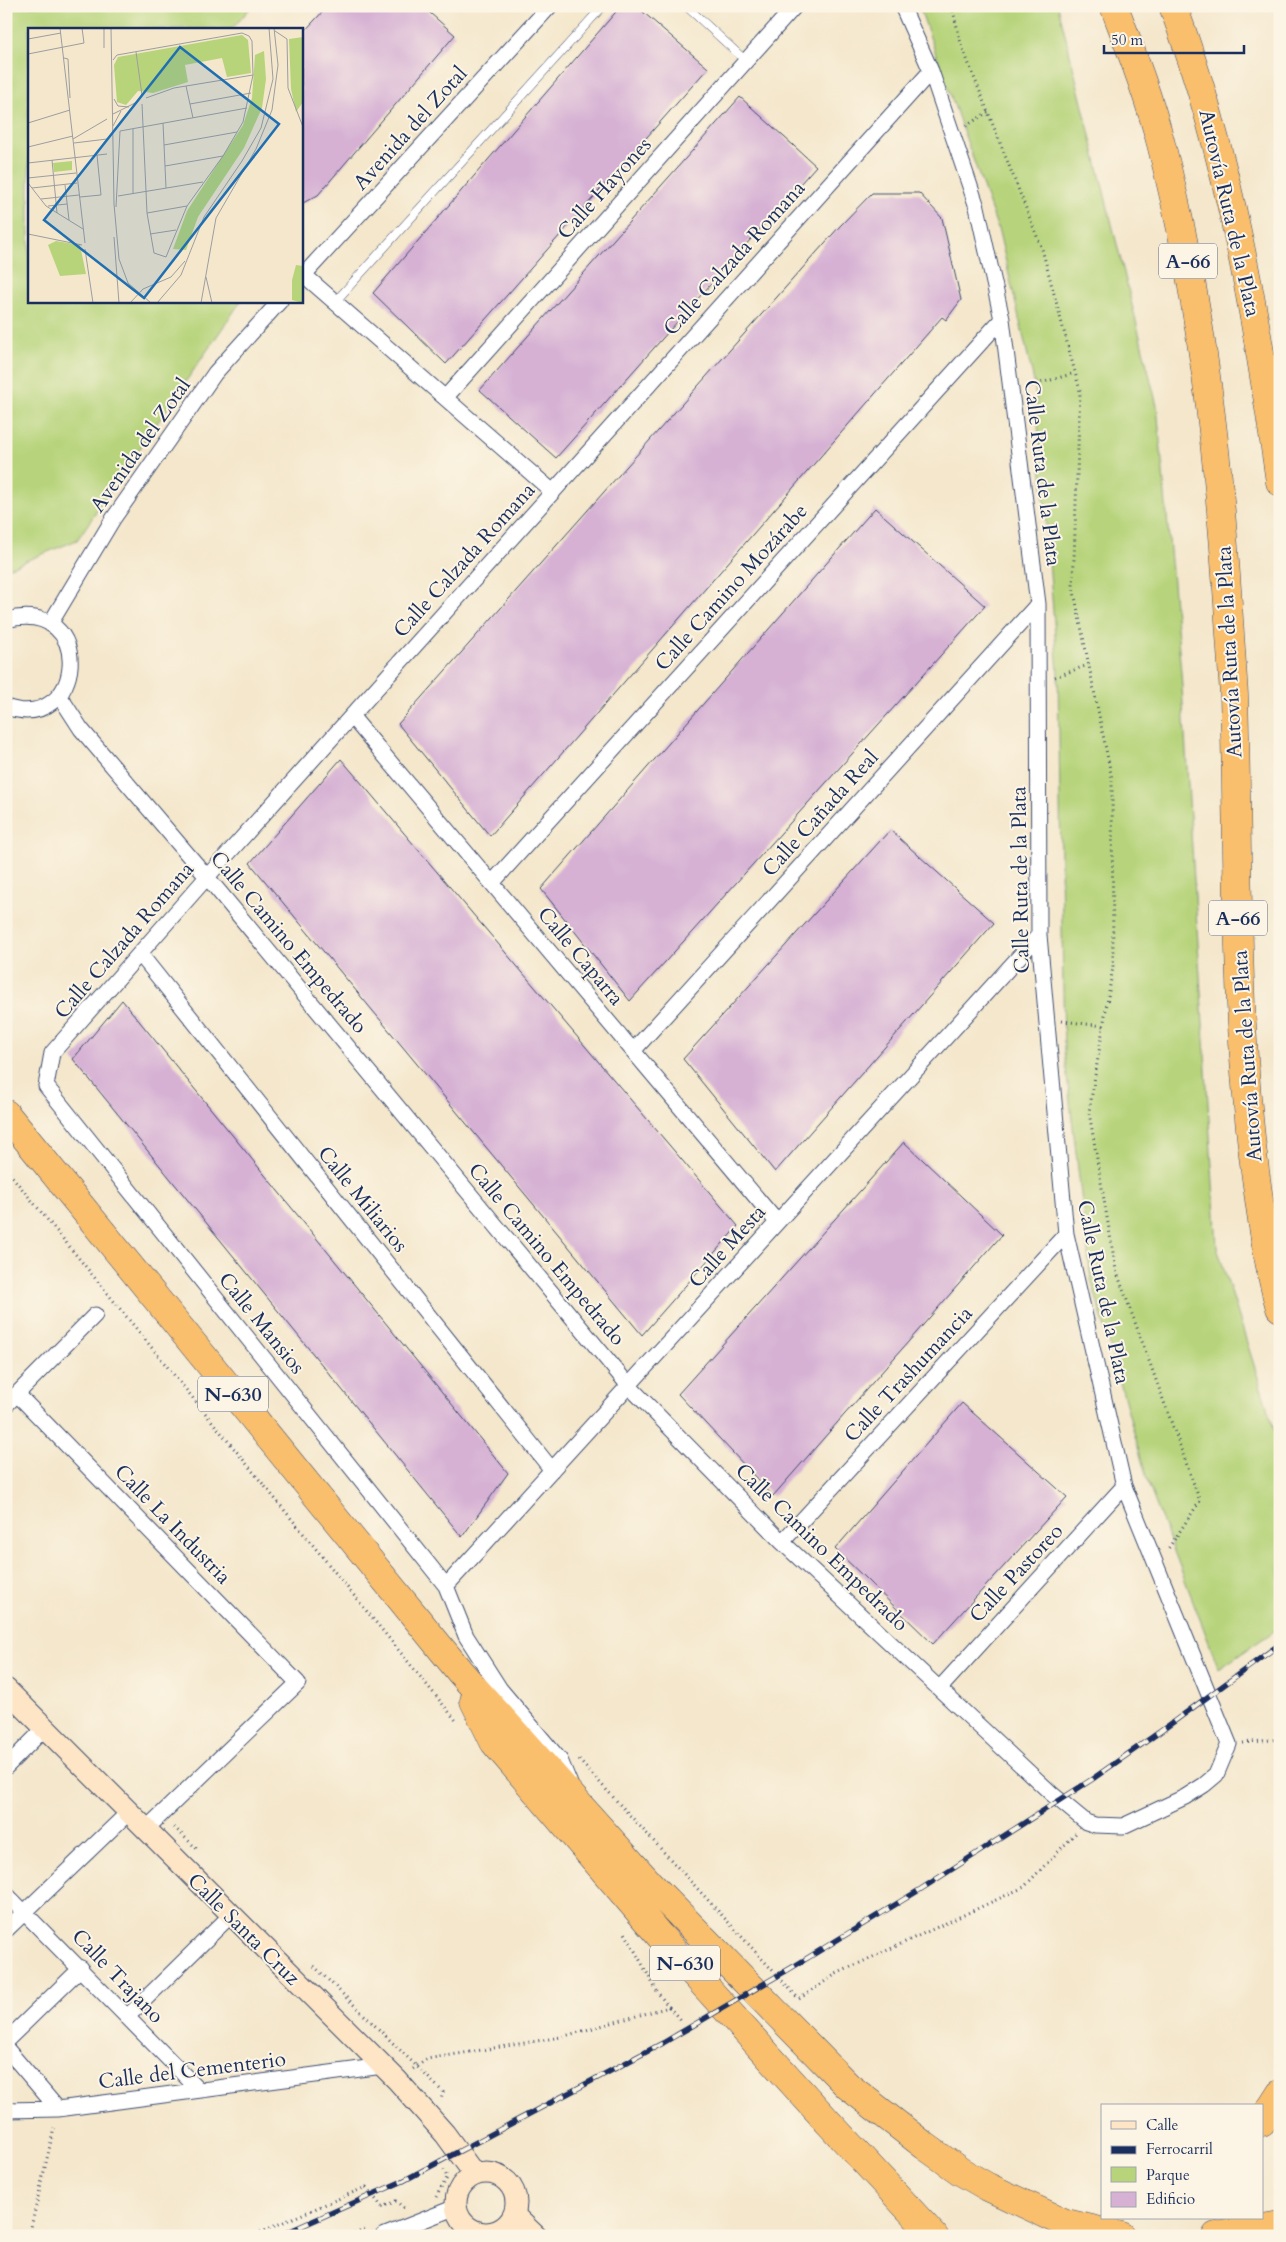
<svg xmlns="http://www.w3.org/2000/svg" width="1286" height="2242" font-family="Cardo,serif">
	<rect width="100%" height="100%" fill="#fcf5e5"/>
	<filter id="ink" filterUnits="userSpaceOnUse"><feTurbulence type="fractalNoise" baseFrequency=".02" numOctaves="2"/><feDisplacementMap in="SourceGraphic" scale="10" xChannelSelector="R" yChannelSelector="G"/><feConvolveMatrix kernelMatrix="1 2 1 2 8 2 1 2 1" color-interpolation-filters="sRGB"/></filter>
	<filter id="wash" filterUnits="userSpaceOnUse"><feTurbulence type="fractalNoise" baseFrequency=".0096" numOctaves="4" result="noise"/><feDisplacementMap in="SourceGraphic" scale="20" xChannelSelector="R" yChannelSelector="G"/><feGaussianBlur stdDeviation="1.12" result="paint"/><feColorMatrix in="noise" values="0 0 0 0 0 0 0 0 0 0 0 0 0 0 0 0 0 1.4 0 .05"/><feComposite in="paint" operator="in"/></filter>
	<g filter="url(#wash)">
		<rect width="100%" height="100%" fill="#f4e7cc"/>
		<!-- green -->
		<path fill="#b7d47b" stroke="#69826c" d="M6,6h246l-20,23h-203v272h212l-164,239 -71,29z
			M919,6h139l99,400 24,266 36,575 63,201v179l-61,42 -70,-183 -58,-207 -27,-228 -6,-378 -23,-287 -36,-154z"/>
		<g id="blocks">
			<!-- building -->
			<path fill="#d6b1d4" d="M328,6h94l33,29 -137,160 -17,9v-169z
				M621,6h15l72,62 -262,296 -73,-71z
				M740,97l76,69 -260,292 -76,-68z
				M872,193h47l23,25 19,82 -15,20 -4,-3 -452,519 -92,-112 442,-498z
				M875,508l110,98 -355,395 -89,-112z
				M341,759l397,467 -96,109 -392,-472z
				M890,830l104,93 -219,249 -92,-113z
				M122,1000l386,473 -46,64 -389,-478z
				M904,1142l98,93 -229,261 -95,-102z
				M962,1403l105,94 -134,147 -98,-95z"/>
		</g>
	</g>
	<g filter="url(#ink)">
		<use href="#blocks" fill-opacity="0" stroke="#3c4b6e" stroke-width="1"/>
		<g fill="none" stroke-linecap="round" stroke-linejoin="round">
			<defs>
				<path id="lane" d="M686,6l60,55
					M335,302l268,-296"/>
				<path id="street" d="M304,275l249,217
					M301,278l249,-272
					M445,398l350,-392
					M6,620c92,-23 79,115 0,87
					M50,624l63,-105 102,-146 65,-72
					M59,695l22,34 126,148 422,509 153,156 270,252 34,28 9,3 28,1 62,-29 19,-12 12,-10 13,-31 -105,-258 -58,-252 -27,-299 -1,-331 -36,-285 -25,-112 -46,-136 -29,-65
					M352,717l425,505
					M492,883l510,-564
					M140,954l412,516
					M633,1051l405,-447
					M17,1394l281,289 -152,146
					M6,1405l89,-90
					M782,1542l284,-308
					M446,1586l593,-651
					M940,1688l184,-202
					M6,1767l39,-39
					M570,1784l-10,-24 -60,-71 -34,-53 -20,-50 -400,-500 6,-33 155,-176 724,-806
					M6,1894l193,196
					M6,1930l123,-118
					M128,2016l103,-101
					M6,2041l75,-73
					M6,2048l52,61
					M6,2110l52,-1 325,-43
					M383,2236l73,-29"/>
				<path id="secondary" d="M6,1689l391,391 48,54 30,41
					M456 2203a30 30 0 1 1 60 0a30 30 0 1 1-60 0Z
					M514,2215l22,21"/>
				<path id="highway" d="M1114,6c17,45 35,91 47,138 38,146 56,295 66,445 2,35 5,71 7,106 5,161 0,323 22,483 6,43 12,88 24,130
					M1173,6c57,154 84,315 107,476
					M6,1114l455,559 189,211 198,202 77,60 35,25 28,16 75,35 59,14
					M474,1701l20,41 166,194 168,186 106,114
					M1262,2122l18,-28
					M1216,2236l64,-11"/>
			</defs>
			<!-- lane casing -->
			<use href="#lane" stroke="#3c4b6e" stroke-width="9"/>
			<!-- street casing -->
			<use href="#street" stroke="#3c4b6e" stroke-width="17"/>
			<!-- secondary casing -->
			<use href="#secondary" stroke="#3c4b6e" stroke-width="23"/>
			<!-- highway casing -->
			<use href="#highway" stroke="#3c4b6e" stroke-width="29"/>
			<!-- path -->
			<path stroke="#3c4b6e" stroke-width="3" stroke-dasharray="1 4" stroke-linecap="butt" d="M952,6l9,38 81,205 38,142 -7,196 39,192 1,188 -24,145 27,158 84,231 -32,48
				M966,126l22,-14
				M1027,387l48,-14
				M1055,677l33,-12
				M1062,1021l41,5
				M6,1169l452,554
				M1243,1743l37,-4
				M579,1760l220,239 37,-25 188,-87 52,-54
				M174,1827l24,23
				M314,1966l129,126 -2,8
				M669,2007l12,14
				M413,2069l14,-10 134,-22 108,-30 -11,-14 -34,-62
				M436,2197l11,-19 -3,-9
				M29,2236l26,-112
				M251,2236l115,-49 16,20 14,-6 10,9
				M350,2236l18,-8"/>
			<!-- lane -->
			<use href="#lane" stroke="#fff" stroke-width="8"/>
			<!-- street -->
			<use href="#street" stroke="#fff" stroke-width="15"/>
			<!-- secondary -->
			<use href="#secondary" stroke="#fde5c5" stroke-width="21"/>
			<!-- highway -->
			<use href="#highway" stroke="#f9bf6d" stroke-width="28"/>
			<defs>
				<path id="rail" d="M279,2236l124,-55 260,-138 133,-78 125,-76 170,-109 70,-49 119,-87"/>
			</defs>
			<!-- rail casing -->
			<use href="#rail" stroke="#1b2f5e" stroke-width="5.5"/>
			<!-- rail -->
			<use href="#rail" stroke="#fcf5e5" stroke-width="4" stroke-dasharray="11" stroke-linecap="butt"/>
		</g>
	</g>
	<g text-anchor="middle" stroke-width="4" stroke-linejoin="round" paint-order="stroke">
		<!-- shield labels -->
		<g fill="#fcf5e5" stroke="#5e6a86" stroke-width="1">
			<rect x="1159" y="243.5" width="58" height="35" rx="4"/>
			<rect x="1209" y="900.5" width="58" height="35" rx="4"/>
			<rect x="198" y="1376.5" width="70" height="35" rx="4"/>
			<rect x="650" y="1945.5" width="70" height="35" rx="4"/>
		</g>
		<g font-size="20" font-weight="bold" fill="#1b2f5e">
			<text x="1188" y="268">A-66</text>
			<text x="1238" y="925">A-66</text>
			<text x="233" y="1401">N-630</text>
			<text x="685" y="1970">N-630</text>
		</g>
		<!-- street labels -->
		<g font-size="21" fill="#1b2f5e" stroke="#fcf5e5">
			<text transform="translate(410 128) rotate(-48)" y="7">Avenida del Zotal</text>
			<text transform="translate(604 188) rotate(-48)" y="7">Calle Hayones</text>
			<text transform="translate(1230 213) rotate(77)" y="7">Autovía Ruta de la Plata</text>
			<text transform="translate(734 258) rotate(-48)" y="7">Calle Calzada Romana</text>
			<text transform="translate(140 445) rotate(-55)" y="7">Avenida del Zotal</text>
			<text transform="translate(1043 473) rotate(83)" y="7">Calle Ruta de la Plata</text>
			<text transform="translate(464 560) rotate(-48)" y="7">Calle Calzada Romana</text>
			<text transform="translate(731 587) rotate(-48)" y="7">Calle Camino Mozárabe</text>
			<text transform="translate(1229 652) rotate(-93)" y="7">Autovía Ruta de la Plata</text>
			<text transform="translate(820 813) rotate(-48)" y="7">Calle Cañada Real</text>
			<text transform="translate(1020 880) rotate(-91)" y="7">Calle Ruta de la Plata</text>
			<text transform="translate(124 940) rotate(-49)" y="7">Calle Calzada Romana</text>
			<text transform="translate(289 942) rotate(50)" y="7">Calle Camino Empedrado</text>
			<text transform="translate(581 956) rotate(50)" y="7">Calle Caparra</text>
			<text transform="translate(1247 1056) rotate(-94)" y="7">Autovía Ruta de la Plata</text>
			<text transform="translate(363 1199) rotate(51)" y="7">Calle Miliarios</text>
			<text transform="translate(727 1246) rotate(-48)" y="7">Calle Mesta</text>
			<text transform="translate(547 1254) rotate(50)" y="7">Calle Camino Empedrado</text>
			<text transform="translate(1104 1292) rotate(78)" y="7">Calle Ruta de la Plata</text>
			<text transform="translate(262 1323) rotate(51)" y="7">Calle Mansios</text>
			<text transform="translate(908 1374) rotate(-47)" y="7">Calle Trashumancia</text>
			<text transform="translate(173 1524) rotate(46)" y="7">Calle La Industria</text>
			<text transform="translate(822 1547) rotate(44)" y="7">Calle Camino Empedrado</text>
			<text transform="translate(1016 1573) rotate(-47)" y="7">Calle Pastoreo</text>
			<text transform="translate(244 1929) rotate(45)" y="7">Calle Santa Cruz</text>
			<text transform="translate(118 1976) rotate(46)" y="7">Calle Trajano</text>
			<text transform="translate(192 2070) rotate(-7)" y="7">Calle del Cementerio</text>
		</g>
	</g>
	<!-- overview -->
	<g transform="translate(28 28)">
		<rect width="275" height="275" fill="#f4e7cc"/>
		<path d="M214,7l6,5 3,33 -24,4 -5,-19 -37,7 3,17 -35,11 -15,-2 -12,14 -9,-3 -3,-37 4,-8zM275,9v65l-7,10 -5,-23 -2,-50zM236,23l2,28 -4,29 -18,40 -46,69 -12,33 -13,-1 14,-38 56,-86 9,-27 3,-43zM44,133v9l-18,2 -1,-9zM28,213l24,4 6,29 -26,2 -12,-31zM268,237l7,1v37l-11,-3v-20z" fill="#b7d47b"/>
		<path fill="none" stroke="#9d9da0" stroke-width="1" d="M32,0l25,215M76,0v20M83,0l3,176 5,55 9,24 23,20M247,3l12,8 1,49 15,39M0,11l33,-6M108,24l6,43M0,26l56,-11 -2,-15M36,30l4,1 2,39M85,32l4,-5 125,-22 7,3 3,5 1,34 -10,47 -20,34 -36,50 -21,51 -12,-4 -7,-40 -5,-109M158,58l7,32M118,70l28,-10 79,-13M86,71l4,7 11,1M162,76l61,-11M85,86l24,-12M0,95l42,-13M135,95l3,65M85,98l8,-15M105,101v65M45,111l34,-20M46,115l33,-4M136,117l73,-13M0,119l45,-11M24,132l5,53M0,135l79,-9M137,138l58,-10M0,150l48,-5M0,155l18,23 37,23M37,157l4,35M4,160l45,-5M90,168l85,-14M52,169l21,-2 -4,-40M13,171l38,-4M20,178l19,-2M88,179l4,-76 127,-23M119,185l40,-7M0,206l54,11M122,206l26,-4M86,209l5,66M57,221l8,54M178,249l6,26M102,275l13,-14 28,-12 14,-16M129,275l24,-28 23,-58 38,-56 19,-33 12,-49 -4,-51M173,275l15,-85 40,-69 16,-39 6,-45 -4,-37"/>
		<path fill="#1f6fb2" fill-opacity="0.15" stroke="#1f6fb2" stroke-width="2.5" d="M152,19l99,77 -135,174 -100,-78z"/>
		<rect width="275" height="275" fill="none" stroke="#1b2f5e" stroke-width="2.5"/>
	</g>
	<!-- margin -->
	<rect width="1286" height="2242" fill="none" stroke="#fcf5e5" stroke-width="25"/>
	<!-- legend -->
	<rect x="1101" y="2104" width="162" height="115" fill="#fcf5e5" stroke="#a2a6af"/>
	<rect x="1111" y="2121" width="25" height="8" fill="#fde5c5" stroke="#a2a6af"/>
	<text x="1146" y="2130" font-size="15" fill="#1b2f5e">Calle</text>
	<rect x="1111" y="2146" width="25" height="8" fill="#1b2f5e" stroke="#a2a6af"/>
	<text x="1146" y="2154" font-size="15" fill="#1b2f5e">Ferrocarril</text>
	<rect x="1111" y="2167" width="25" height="15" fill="#b7d47b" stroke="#a2a6af"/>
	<text x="1146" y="2180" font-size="15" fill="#1b2f5e">Parque</text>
	<rect x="1111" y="2192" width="25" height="15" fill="#d6b1d4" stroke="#a2a6af"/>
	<text x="1146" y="2204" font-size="15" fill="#1b2f5e">Edificio</text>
	<!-- scale -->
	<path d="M1104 45v8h140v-8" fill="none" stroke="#1b2f5e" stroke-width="2.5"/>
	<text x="1111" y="45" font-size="15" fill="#1b2f5e" stroke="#fcf5e5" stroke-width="4" paint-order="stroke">50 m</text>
</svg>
